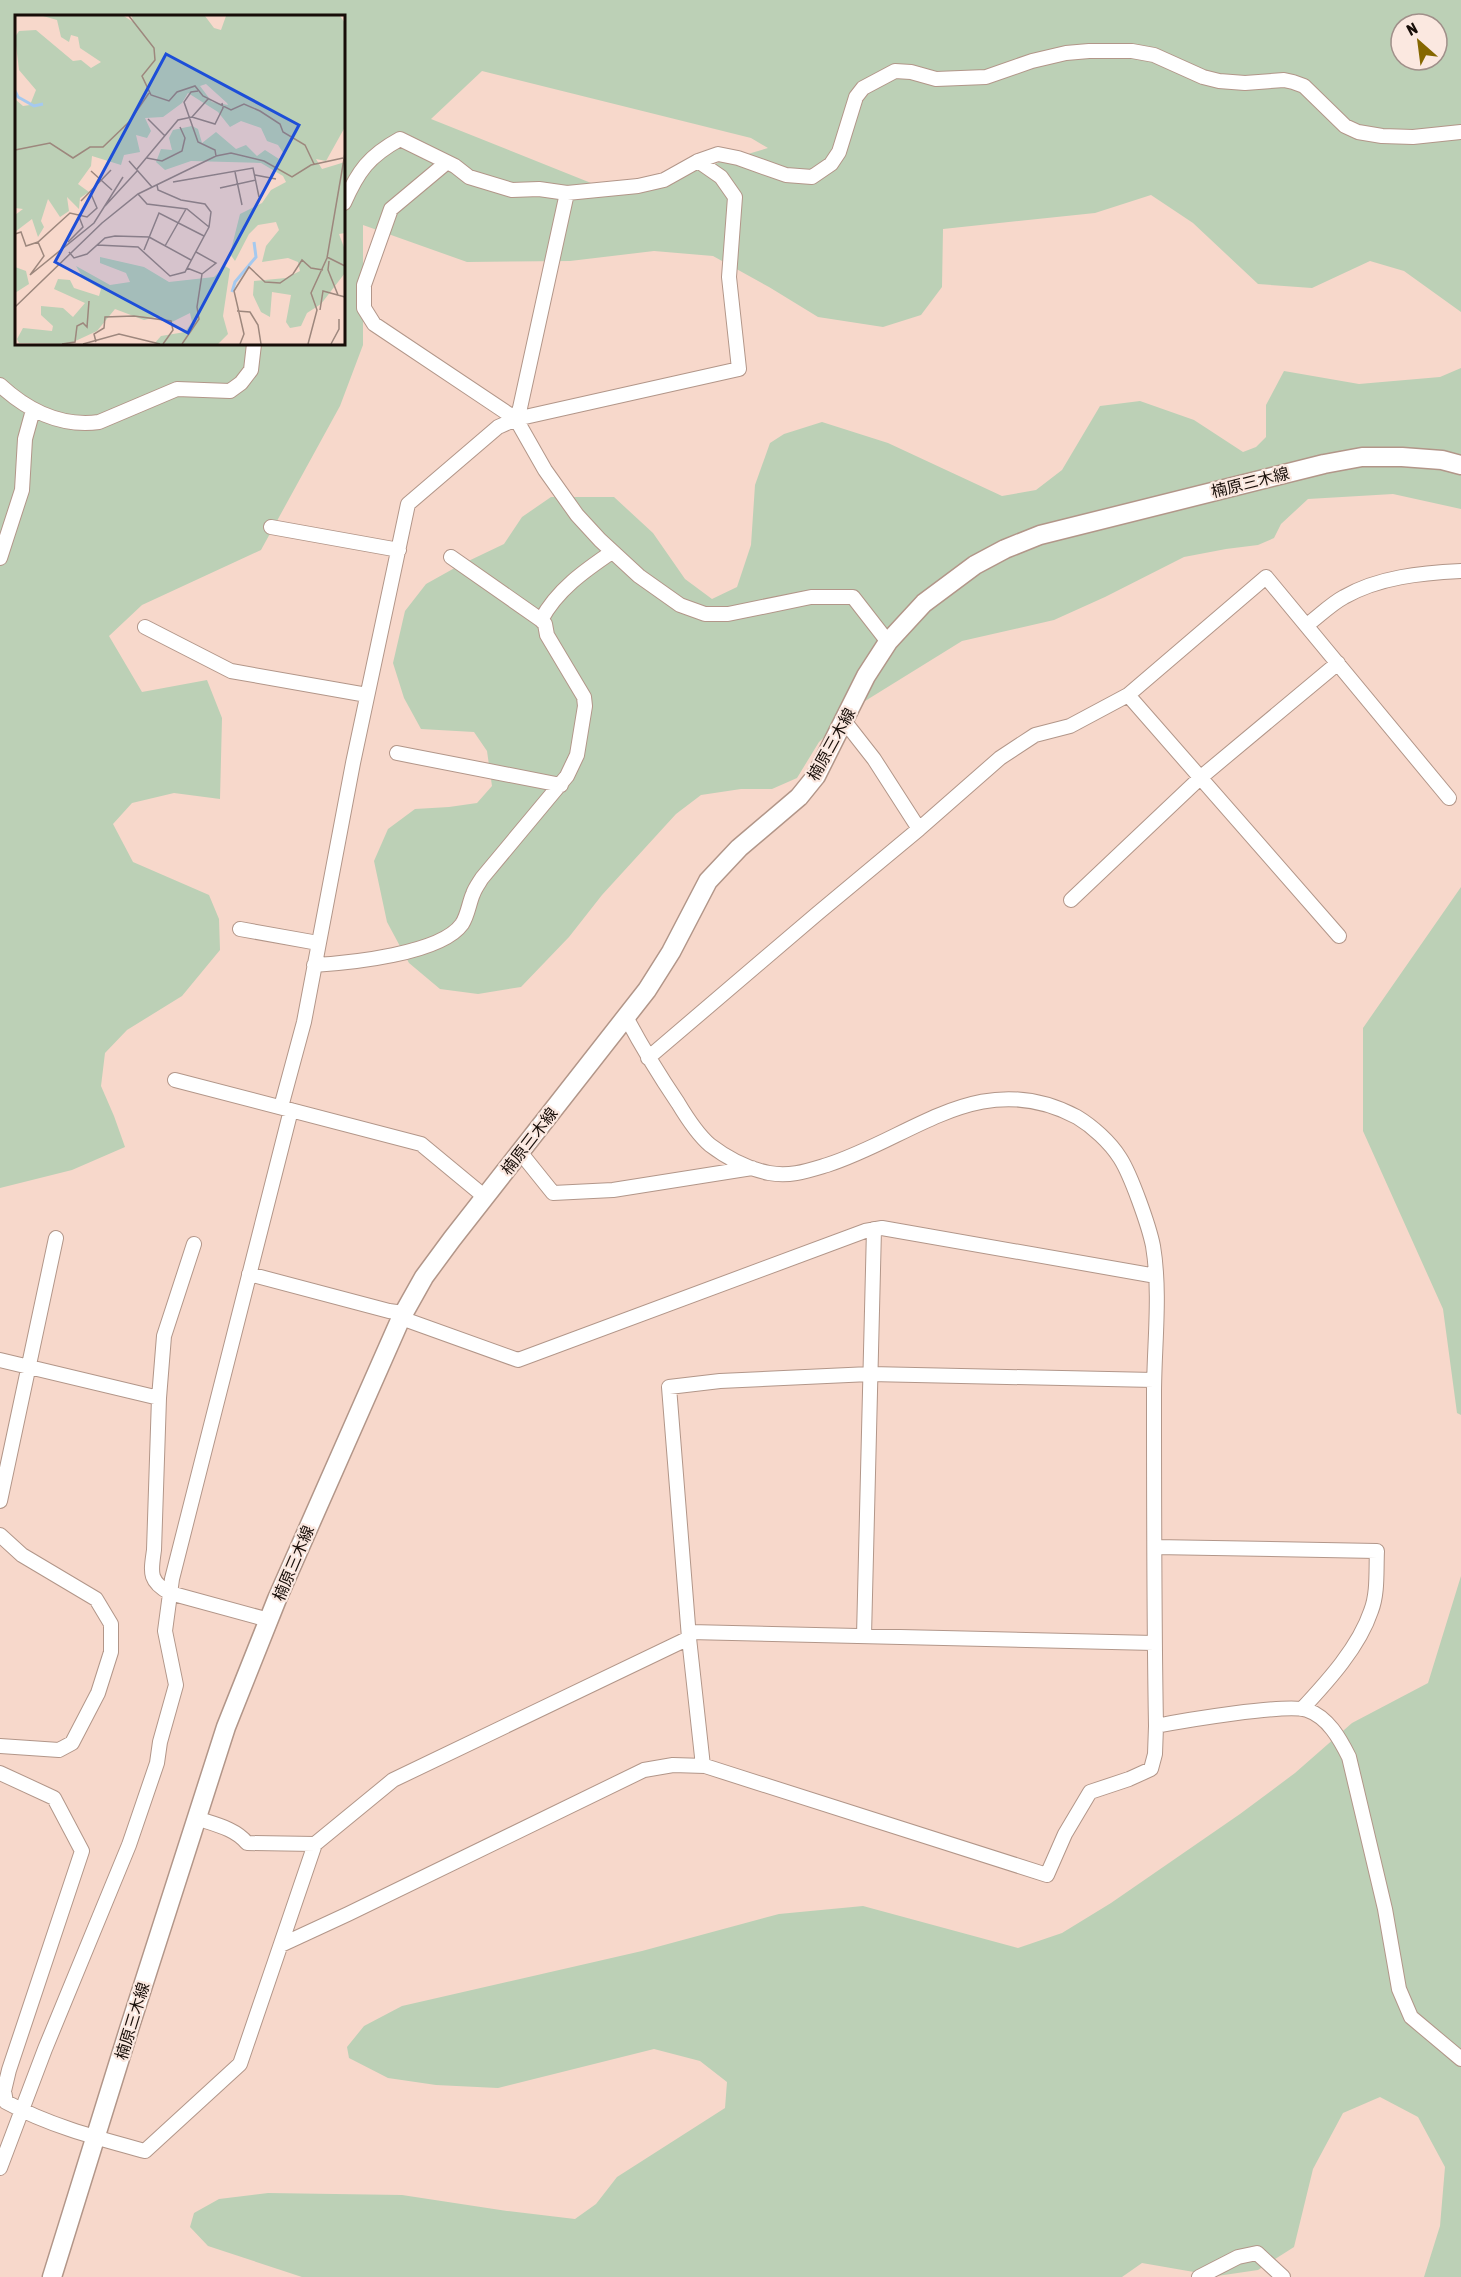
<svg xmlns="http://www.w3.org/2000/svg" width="1461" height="2277" font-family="'Asap Condensed','Noto Sans JP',sans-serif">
	<rect width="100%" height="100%" fill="#f7d8cb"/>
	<!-- green -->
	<path fill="#bcd0b6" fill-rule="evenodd" d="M0,0h1461v312l-57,-41 -34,-10 -58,27 -54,-4 -65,-61 -42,-28 -56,18 -152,16 -1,58 -21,28 -38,12 -65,-10 -49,-30 -56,-31 -59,-5 -84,10 -103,1 -104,-37v120l-23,61 -79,144 -119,55 -33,31 33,56 65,-12 15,38 -2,81 -46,-6 -42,10 -19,21 20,38 76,33 10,24 1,31 -38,46 -55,34 -22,23 -4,33 13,30 11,31 -53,23 -72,18zM16,16h328v328h-328zM1401,24h36v36h-36zM482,71l269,67 17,10 -152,45 -185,-74z
		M1461,368v141l-68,-15 -85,5 -27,25 -7,14 -16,7 -32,4 -42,8 -79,40 -51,23 -92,21 -105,65 -38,36 -22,36 -25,11h-31l-40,6 -25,19 -74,81 -33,42 -48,50 -43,7 -38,-5 -31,-26 -22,-41 -13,-61 14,-32 27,-20 34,-2 28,-4 15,-17 -5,-35 -13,-19 -53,-3 -17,-31 -11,-35 12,-52 21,-27 34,-19 44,-21 18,-27 29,-20h63l39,36 32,46 27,20 25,-12 14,-42 4,-60 15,-42 14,-9 38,-12 66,21 114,53 34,-6 26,-20 38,-64 40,-5 54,19 49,32 13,-5 10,-10v-32l18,-34 75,13 81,-7z
		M1461,887v528l-4,-2 -14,-104 -80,-178v-103z
		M1461,1576v701h-37l16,-51 5,-59 -27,-50 -38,-20 -37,16 -30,56 -19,78 -36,23 -41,6 -75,-13 -20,14h-820l-94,-31 -18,-19 4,-14 25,-14 49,-6 134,2 105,16 68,8 21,-15 21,-27 108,-69 2,-26 -27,-21 -46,-12 -156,39 -62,-3 -48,-7 -39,-20 -2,-11 17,-21 38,-20 240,-55 137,-37 84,-8 155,42 44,-15 49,-30 129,-89 55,-41 57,-50 76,-40z"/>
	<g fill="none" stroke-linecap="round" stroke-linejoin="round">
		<defs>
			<path id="street" d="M446,163l-55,46 -27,76v23l10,16 142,95 29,51 32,45 23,25 39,36 41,29 25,9h23l83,-17h42l35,45
				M344,203c14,-32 25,-47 56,-64l55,27 14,11 43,13 27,-1 28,4 71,-7 26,-6 34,-19 20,-7 20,4 48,17 26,2 19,-13 8,-12 17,-55 7,-9 32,-17 16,1 25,7 50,-2 46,-16 34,-8 23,-2h43l22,4 49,22 16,4 26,2 39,-3 9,2 11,4 41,40 13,6 24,4 31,1 48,-5
				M0,385c27,25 61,42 99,37l78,-33 53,2 11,-8 10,-13 3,-26
				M516,419l4,-11 47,-215
				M271,527l128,23
				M0,558l22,-68 3,-51 8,-29
				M541,620c16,-30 43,-49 71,-68
				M1307,625c12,-9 24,-21 37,-28 35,-20 77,-24 117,-26
				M145,627l86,44 136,24
				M1128,695l211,241
				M845,722l29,37 45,70
				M397,753l164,32
				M1071,900l129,-122 138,-115
				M240,929l78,14
				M314,965c35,-2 127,-11 148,-41 6,-9 7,-21 11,-30 2,-6 6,-11 9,-16l85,-102 10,-21 8,-49 -1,-9 -37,-62 -2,-11 -4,-4 -90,-63
				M648,1058l170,-145 101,-84 81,-71 35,-23 35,-9 58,-31 138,-118 183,221
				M175,1080l246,64 64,53
				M281,1107l23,-85 49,-259 55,-259 90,-77 18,-8 223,-50 -10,-92 6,-80 -14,-20 -23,-16
				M520,1152l33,41 60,-3 139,-22
				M194,1244l-30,92 -5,62 -5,152c-3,22 -6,31 16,43l99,27
				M249,1274l140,37 15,2
				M401,1318l117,42 347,-129 17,-3 274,48
				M0,1360l159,38
				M0,1501l56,-263
				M0,1535l22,20 74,44 15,25v28l-13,41 -26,50 -13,7 -59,-4
				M1155,1547l222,4c-1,20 1,42 -6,60 -12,36 -43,70 -69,98
				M690,1632l464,11
				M864,1636l10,-407
				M1156,1726c25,-5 131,-23 151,-16 21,7 33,29 42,47l36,152 14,80 12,28 50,42
				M703,1766l-14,-128 -20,-251 51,-6 150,-7 284,6
				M0,1773l54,25 28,53 -73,219 -5,21 2,11c44,24 91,36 139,49l95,-87 75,-220 78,-64 296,-142
				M196,1818c17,6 39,10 51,25l68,1
				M281,1945l67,-31 296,-144 29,-5 32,1 342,109 18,-41 25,-42 39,-13 22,-10 4,-15 1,-28c-2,-110 -2,-221 -2,-332 0,-48 7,-100 -1,-148 -4,-20 -22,-71 -33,-88 -10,-16 -28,-32 -43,-41 -96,-51 -163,20 -250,48 -20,6 -37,12 -58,8 -20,-4 -42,-15 -59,-28 -13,-11 -23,-27 -32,-42 -19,-28 -36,-56 -52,-86
				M0,2168l45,-119 84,-204 28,-82 3,-21 16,-57 -11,-54 7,-52 119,-469
				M1199,2277l39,-20 19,-4 26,24"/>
			<path id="secondary" d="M52,2277l78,-251 96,-299 51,-128 124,-281 23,-41 28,-38 195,-249 24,-38 37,-71 31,-33 60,-51 17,-21 50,-100 22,-34 36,-39 51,-38 30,-16 35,-14 284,-71 38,-7h40l40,3 19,5"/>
		</defs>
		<!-- street casing -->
		<use href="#street" stroke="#b29689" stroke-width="16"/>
		<!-- secondary casing -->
		<use href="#secondary" stroke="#b29689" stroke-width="21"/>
		<!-- street -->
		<use href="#street" stroke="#fff" stroke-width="14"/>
		<!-- secondary -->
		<use href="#secondary" stroke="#fff" stroke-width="18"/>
	</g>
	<g text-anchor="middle" stroke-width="4.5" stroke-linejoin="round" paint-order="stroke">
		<!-- street labels -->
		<g font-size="16" fill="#170d08" stroke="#fbe8e0">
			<text transform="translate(1250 482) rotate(-14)" y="6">楠原三木線</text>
			<text transform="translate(831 744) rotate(-61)" y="6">楠原三木線</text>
			<text transform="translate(529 1141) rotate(-52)" y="6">楠原三木線</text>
			<text transform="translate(293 1563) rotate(-67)" y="6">楠原三木線</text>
			<text transform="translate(132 2021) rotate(-73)" y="6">楠原三木線</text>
		</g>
	</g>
	<!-- overview -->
	<g transform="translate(15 15)">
		<rect width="330" height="330" fill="#f7d8cb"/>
		<path d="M28,1h81l9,6 -1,-6h73l9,12 7,2 5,-14h114l5,7v104l-19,34 -10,-2 6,10 23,-7v71l-6,1 6,16v23l-24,31 -14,9 -6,13 -11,2 -4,-6 5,-27 -19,-3 -2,25 -9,-5 -8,-17 1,-14 32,-3 14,-7 -2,-9 -10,-4 -26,4 4,-16 13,-16 -3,-8 -18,3 -9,9 -14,27 -5,-7 10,-40 22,-11 9,-13 15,-8 -3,-6 -22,-13 -70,-2 -26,9 -9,-8 5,-13 11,1 -3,-12 4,-8 19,-4 6,3 4,14 14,-11 20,17 10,-4 11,11 8,-6 14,9 5,-5 -6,-9 -11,-4 -6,-13 -20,-7 -11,6 -12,-15 -30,-19 -6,10 -19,14 -18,1 6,13 -4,7 -11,-3 4,17 -16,3 -3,10 -29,-9 -1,10 -13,18 11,8 -9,6 -1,11 -12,-12 2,14 -9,6 -12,-18 -7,22 3,6 -6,10 -6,-18 -17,13v-17l8,-6 -8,-1v-109l8,7 7,-1 6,-15 -17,-20 -4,-33 4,-6 17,-1 37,31 8,-1 10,8 10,-6 -21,-14 -2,-11 -7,-2 -2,7 -8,-5 -4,-17zM191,69l21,19 1,2 -16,-3 -12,-16zM85,242l44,10 25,15 45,-5 11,-11 5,3 -7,47 5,18 -10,10h-64l7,-8 24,-4 7,-10 -2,-9 -20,10 -10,-7 -16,4 -29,-11 -18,22 -28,13 -50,-1 -2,-4 6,-11 29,3 1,-5 -12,-11v-9l22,2 10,9 12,-14 -31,-14 4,-10 12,1 4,8 25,8 2,-7 -17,-10 -8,-13 34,19 20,-3 -4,-9 -26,-10zM0,252l11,4 3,13 -14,9z" fill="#bcd0b6" fill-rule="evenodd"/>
		<path fill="none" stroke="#a5c9ef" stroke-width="3" d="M0,76l3,6 16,9 9,-2M217,277l3,-10 21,-25 -2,-15"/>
		<path fill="none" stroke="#9d877d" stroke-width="1.5" d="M114,1l25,32 1,12 -13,16 9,19 18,6 8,-9 18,-6 8,10 28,14 13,-6 16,7 20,13 3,8 22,13 9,19M183,76l-7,1 -7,10 14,40 17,8 1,6M177,102l16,-18M133,104l17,17M0,135l35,-7 23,15 17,-11h13l26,-25 20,-29M132,143l15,3 20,-10 3,-13 -5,-11M114,146l23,26M122,154l41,-49 14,-3 23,7 8,-16 -1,-5M76,156l21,19M220,157l7,33M240,160l21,4M158,167l80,-14 6,29M205,173l36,-8M123,179l9,10 40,5 22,18M66,186l30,-31M90,191l33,-36M0,219l6,-2 5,14 12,-4 32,-29 17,4 10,-9 -6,-14M134,222l42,23M53,227l15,-15 -5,-13M82,230l41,2 32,29 15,-4 24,-45 2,-15 -6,-8 -24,-4 -23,-10 -1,-5M150,231l21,-37M129,235l15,-37 45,23M54,237l5,6 13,-4 18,-16 10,-2 34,1M312,242l18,9M314,246l-1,9 10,25M172,253l15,6 14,-11 -20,-11M15,260l64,-52 29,-46M15,260l14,-19 -6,-14M0,292l87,-84 36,-29 78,-38 15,-3 33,8 28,16 19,-12 32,-7M305,295l3,-19 22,6M222,296l13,1 8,13 3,19M81,327l-2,-8 10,-6 1,-11 29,-1 37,5 2,9 -10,14M47,329l13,-2 2,-16 6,-3 4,4 2,-26M68,329l36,-10 41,10M167,329l17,-25 -2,-12 5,-33M225,329l4,-10 -10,-43 15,-24 16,15 15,1 13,-9 9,-14 9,8 12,2M293,329l9,-34 -6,-17 16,-35 18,-105M316,329l8,-15v-10"/>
		<path fill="#1d4ed8" fill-opacity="0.15" stroke="#1d4ed8" stroke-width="3" d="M151,39l133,71 -111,208 -133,-71z"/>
		<rect width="330" height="330" fill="none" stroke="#170d08" stroke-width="3"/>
	</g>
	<!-- north arrow -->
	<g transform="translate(1419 42) rotate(332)"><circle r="28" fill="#fbe8e0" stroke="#a0908a" stroke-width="1.5"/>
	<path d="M0-4.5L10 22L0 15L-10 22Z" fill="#856700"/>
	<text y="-9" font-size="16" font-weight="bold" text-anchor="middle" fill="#170d08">N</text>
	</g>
</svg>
